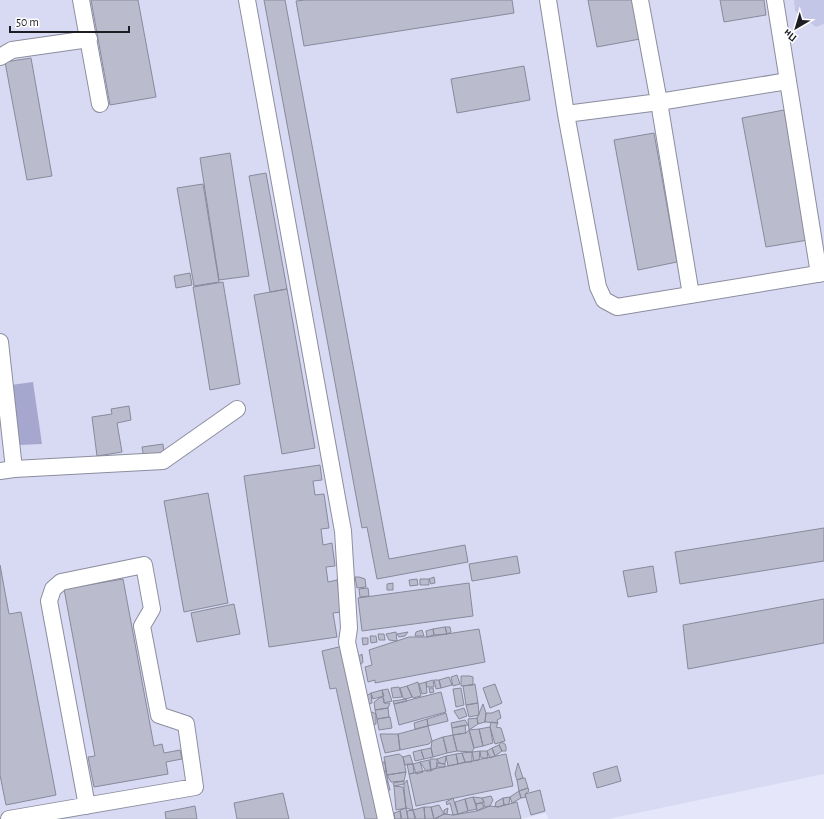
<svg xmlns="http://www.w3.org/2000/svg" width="824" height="819" font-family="'Alegreya Sans',sans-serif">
	<rect width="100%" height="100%" fill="#e5e6f9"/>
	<!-- built -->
	<path fill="#d8daf4" d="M0,0h824v774l-216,45h-60l-2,-6 -25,6h-521z"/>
	<!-- green -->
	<path fill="#c4c6e7" d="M794,0h30v24l-8,3 -21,-16z"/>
	<!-- water -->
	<path fill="#a5a7cf" d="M33,382l9,62 -22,1 -9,-60z"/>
	<!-- building -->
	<path fill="#babbcd" stroke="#888a9b" d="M91,0h47l18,97 -46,8z
		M264,0h21l104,559 76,-14 3,17 -91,17 -10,-52 -5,1z
		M305,0h207l2,13 -210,33 -8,-45z
		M588,0h45l7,39 -43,8z
		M720,0h44l2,15 -42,7z
		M31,58l21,118 -25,4 -22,-118z
		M524,66l6,34 -73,13 -6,-34z
		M784,110l24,130 -42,7 -24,-129z
		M654,133l23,129 -39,8 -24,-130z
		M230,153l19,123 -30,4 -19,-122z
		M266,173l21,116 -17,3 -21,-116z
		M203,184l16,98 -25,4 -17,-98z
		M190,273l2,12 -16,3 -2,-12z
		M223,282l17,102 -30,6 -17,-103z
		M287,289l28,159 -33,6 -28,-159z
		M129,406l2,14 -14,3 5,29 -25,4 -5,-39 20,-3 -1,-5z
		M163,444l1,11 -20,3 -2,-11z
		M320,465l2,15 -9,1 2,14 9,-1 5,34 -8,1 2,16 9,-2 3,23 -9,1 2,15 9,-2 5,32 -9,1 4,24 -68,10 -25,-171z
		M208,493l20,110 -44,9 -20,-111z
		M824,528v33l-144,23 -5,-32z
		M517,556l3,17 -48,8 -3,-17z
		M0,565l9,49 12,-2 35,183 -50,10 -6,-30z
		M653,566l4,26 -29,5 -5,-26z
		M355,577h4l6,2 1,8 -9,1z
		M434,577l1,6 -4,1 -2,-5z
		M123,579l31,167 8,-2 2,9 16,-3 2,9 -16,3 2,12 -74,13 -6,-30 7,-1 -31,-167z
		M417,579l1,6 -8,1 -1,-6z
		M420,579h9v6h-9z
		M393,583v7h-6v-6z
		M469,583l4,33 -111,15 -4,-33z
		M368,588l1,8 -9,1 -1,-8z
		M824,599v44l-136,26 -5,-44z
		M234,604l6,30 -43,8 -6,-29z
		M445,627h5l1,5 -4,2z
		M445,627l2,7 -13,1 -1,-6z
		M433,629l1,6 -7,2 -1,-6z
		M479,629l6,33 -110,21v-3l-7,2 -3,-15 7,-2 -3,-15 40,-13h18z
		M422,630l2,6h-9l1,-4z
		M396,632l1,9 -8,-1 -3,-6z
		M408,632l-3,4 -6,1 -2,-3z
		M378,634h6l1,6h-6z
		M370,636h6l1,6 -6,1z
		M362,638h6v6l-5,1z
		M343,646l38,173h-16l-29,-131 -6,1 -8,-38z
		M362,654l1,8 -7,8 -2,-10z
		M457,675l3,9 -7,2 -2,-9z
		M461,676h9l3,1v8l-12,1z
		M449,677l3,8 -11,3 -2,-8z
		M433,680l1,7h-7l-1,-5z
		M434,680h5l2,8 -5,1z
		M418,682l3,14 -8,2 -6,-12z
		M426,682l1,11 -5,1 -3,-10z
		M475,684l3,19 -12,2 -3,-19z
		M495,684l7,19 -12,5 -7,-20z
		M407,686l5,11 -6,2 -3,-1 -3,-10z
		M399,687l3,10 -9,1 -2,-10z
		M429,688h4l1,4 -4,1z
		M461,688l3,17 -8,2 -3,-18z
		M388,689l4,12 -8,2 -2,-13z
		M382,690l2,6 -11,3 -2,-6z
		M441,692l5,20 -47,13 -5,-21z
		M371,693l1,10 -8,3 2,-10z
		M381,697l3,2v4h6l-2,5 -13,2 -1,-8z
		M406,699l1,2 -13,3 -1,-3z
		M478,703l1,12 -10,2 -3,-12z
		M483,704l3,9 -1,9 -7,2 -1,-6z
		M388,708l1,9 -12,2 -2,-9z
		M464,708l3,8 -8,3 -5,-8z
		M499,710l2,8 -4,2 1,3 -13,-1 1,-9h6z
		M372,712l4,2v10l-7,2 -4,-10z
		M446,713l2,8 -20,5 -1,-7z
		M390,717l2,11 -13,2 -2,-11z
		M477,718l1,6 -9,6 -1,-11z
		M427,719l1,7 -13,3 -1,-6z
		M465,720l3,5 -16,3 -1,-5z
		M491,722l7,1 -2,4 5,1 4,13 -10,3 -5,-17z
		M465,725l1,8 -13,2 -1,-7z
		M428,726l4,15 -3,3 -29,6 -2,-16z
		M490,727l3,16 -10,3 -4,-17z
		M479,729l4,17 -9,2 -5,-18z
		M469,730l5,18 -2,4 -15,-1 -4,-16 13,-2z
		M380,734h18l2,16 -15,3z
		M453,735l4,16 -10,2 -4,-16z
		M443,737l4,16 -14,4 -2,-9 1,-7z
		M501,742l4,2 1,3v4h-4l-3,-6z
		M499,745l3,6 -7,5 -3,-8z
		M431,748l2,9 -9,2 -3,-9z
		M492,748l3,8 -5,2 -3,-7z
		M421,750l3,9 -9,2 -2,-9z
		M480,751l-1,9 -5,1 -2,-9z
		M480,751h7l1,7h-7z
		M472,752v10h-7l-3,-9z
		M462,753l3,9 -7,2 -2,-10z
		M399,754l4,3 3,15 -19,3 -3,-18z
		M456,754l2,10 -10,2 -2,-10z
		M506,754l7,32 -97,20 -7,-32z
		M410,755l3,9 -8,1 -2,-8z
		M446,756l-1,8 -6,-1 -2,-4z
		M430,759h7v8l-6,4z
		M429,760l2,11h-5l-6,-9z
		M385,762l1,9 -10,2 1,-10z
		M420,762l3,10 -7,2 -3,-10z
		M437,763l8,1v3h-8z
		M518,763l5,15 -6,2 -2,-6z
		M407,764h6l1,9 -5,1z
		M617,766l4,15 -24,7 -4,-15z
		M386,771l2,11 -7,1 -2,-8z
		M406,772l-2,9 -13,1 -4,-7z
		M523,778h2l3,10 -9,3 -2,-11z
		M407,780l6,30 -7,-2 -2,-19v-5z
		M404,781v3l-10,2 -1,-3z
		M388,782l2,8 -7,2 -2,-9z
		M394,786l9,1 3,21 -10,2z
		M528,788l1,3 -4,3 1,3 -5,1 -2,-7z
		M540,790l5,21 -14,4 -6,-21z
		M519,791l2,7 -9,5 -2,-6z
		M283,793l6,26h-52l-3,-16z
		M491,796l2,4 -3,6 -6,1v-5l-2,-4z
		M473,797l9,1 2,4 -8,2z
		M473,797l4,12 -9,2 -3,-12z
		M510,797l-1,7 -5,1 -1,-7z
		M453,798l5,16 -5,1 -3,-12 -3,2 -1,-3z
		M503,798l1,7 -6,2 -3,-1 1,-4z
		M465,799l3,12 -10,3 -3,-12z
		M517,802l4,17h-86l9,-5 9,1 24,-4 13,-5 8,1z
		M482,803l2,4 -7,4 -1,-7z
		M439,805l5,9 -10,5 -3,-12z
		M195,806l2,13h-31l-1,-7z
		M424,807h7l3,12h-9z
		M424,807l1,12h-9l-3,-9z
		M406,808l2,11h-6l-2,-9z
		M448,808l-1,6h-3v-4z
		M413,810l2,9h-7l-1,-8z
		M400,811l1,8h-6l-1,-6z"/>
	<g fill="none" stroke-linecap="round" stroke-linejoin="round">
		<defs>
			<path id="minor" d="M81,0l19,104
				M247,0l96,531 6,97 -2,14 39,177
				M548,0l18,114 32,173 6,13 13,7 207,-34
				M640,0l19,102 32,193
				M775,0l44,274
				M0,57l12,-7 77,-11
				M566,114l93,-12 129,-21
				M0,342l14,127
				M0,471l14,-2 149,-8 74,-52
				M9,819l186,-32 -9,-63 -27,-9 -17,-89 10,-17 -8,-44 -83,17 -8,7 -4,12 38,205"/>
		</defs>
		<!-- minor casing -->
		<use href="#minor" stroke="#8c8d9e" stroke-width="18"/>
		<!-- minor -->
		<use href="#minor" stroke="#fff" stroke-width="16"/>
	</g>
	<!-- north arrow -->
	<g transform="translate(796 28) rotate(218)" stroke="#ffffff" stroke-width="3" paint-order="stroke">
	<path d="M0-3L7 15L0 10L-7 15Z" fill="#1d1d24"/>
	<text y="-6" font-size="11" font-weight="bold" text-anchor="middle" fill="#1d1d24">Пн</text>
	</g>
	<!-- scale -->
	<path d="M10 26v6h119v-6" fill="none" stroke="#1d1d24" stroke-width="2"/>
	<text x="16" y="26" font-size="12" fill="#1d1d24" stroke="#ffffff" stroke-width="3" paint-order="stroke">50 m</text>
</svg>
